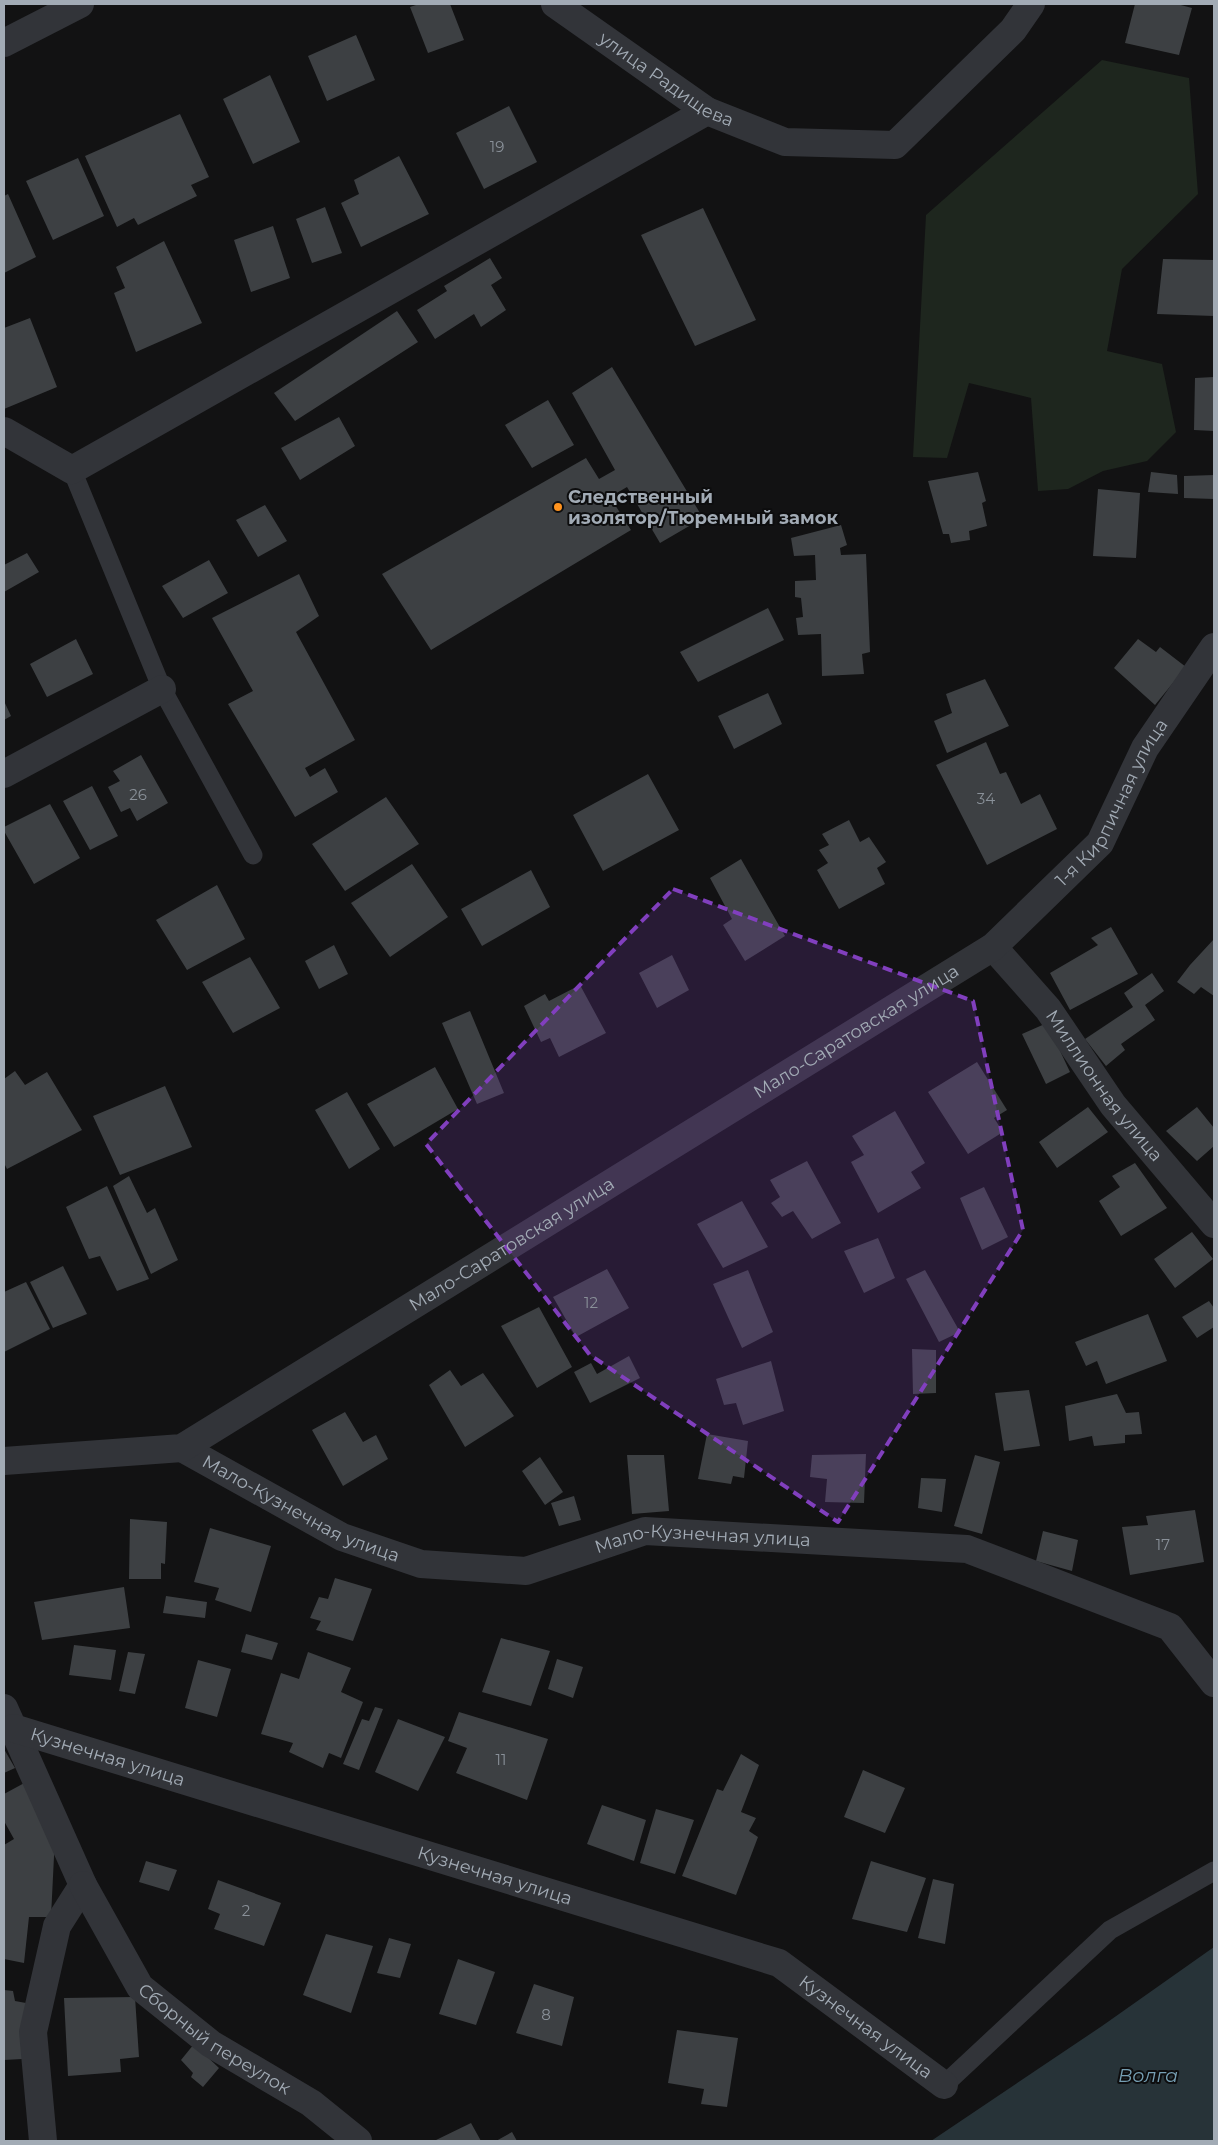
<svg xmlns="http://www.w3.org/2000/svg" width="1218" height="2145" font-family="Montserrat,sans-serif">
	<rect width="100%" height="100%" fill="#121213"/>
	<!-- green -->
	<path fill="#1e261e" d="M1102,60l87,18 9,116 -76,75 -15,82 55,13 14,68 -29,29 -44,10 -35,18 -30,2 -7,-93 -62,-15 -22,75 -34,-1 13,-242z"/>
	<!-- water -->
	<path fill="#273338" d="M1214,1947v194h-283l171,-115z"/>
	<!-- building -->
	<path fill="#3d4043" d="M419,4h31l14,36 -36,13 -18,-46z
		M1135,4h42l15,4 -13,47 -54,-12z
		M356,35l19,45 -48,21 -19,-45z
		M270,75l30,67 -47,22 -30,-65z
		M509,106l28,56 -53,27 -28,-56z
		M180,114l29,63 -18,8 6,11 -59,29 -4,-7 -17,9 -32,-71z
		M399,156l30,58 -68,33 -20,-44 18,-9 -5,-14z
		M78,158l26,58 -51,24 -27,-59z
		M8,194l28,63 -32,16v-77z
		M325,207l17,46 -30,10 -16,-44z
		M703,208l53,112 -61,26 -54,-111z
		M273,226l17,52 -39,14 -17,-52z
		M164,241l38,82 -66,29 -22,-59 11,-5 -9,-21z
		M490,258l12,20 -11,7 15,25 -25,17 -7,-13 -39,25 -18,-29 30,-19 -3,-5z
		M1163,259l51,1v56l-57,-2z
		M397,311l21,31 -123,79 -21,-28z
		M30,318l27,69 -53,22v-81z
		M612,367l91,151 -43,25 -33,-56 -17,10 21,33 -200,120 -49,-76 204,-116 13,21 16,-9 -43,-77z
		M1214,377v54l-20,-1 1,-52z
		M548,400l26,45 -42,23 -27,-43z
		M339,417l16,29 -55,34 -19,-32z
		M978,472l8,29 -4,2 5,23 -18,5 1,9 -19,3 -2,-9h-6l-15,-53z
		M1151,472l26,3 1,19 -30,-2z
		M1214,475v24l-30,-1v-22z
		M1098,489l42,4 -4,65 -43,-2z
		M265,505l22,36 -29,16 -22,-37z
		M841,525l6,20 -7,3 1,7 25,-1 4,98 -8,2 2,20 -42,2 -1,-42 -23,1 -2,-17 7,-1 -2,-19 -6,-1v-16l21,-1 -1,-25 -21,1 -3,-18z
		M27,553l12,19 -35,20v-27z
		M209,560l19,33 -45,25 -21,-32z
		M299,574l20,42 -23,16 59,108 -50,28 5,9 15,-9 13,24 -43,25 -67,-113 25,-13 -41,-73z
		M768,608l16,32 -86,42 -18,-30z
		M76,639l17,35 -46,23 -17,-33z
		M1138,639l18,13 4,-5 26,20 -31,38 -41,-37z
		M985,679l24,47 -62,27 -13,-32 18,-8 -6,-19z
		M768,693l14,31 -48,25 -16,-33z
		M4,701l7,15 -7,4z
		M986,742l14,32 6,-2 15,32 19,-10 17,35 -70,36 -51,-100z
		M141,755l27,48 -31,18 -7,-13 -9,4 -13,-25 12,-6 -7,-10z
		M648,774l31,56 -76,41 -30,-56z
		M92,786l26,50 -28,14 -27,-49z
		M386,797l33,47 -74,47 -33,-47z
		M50,804l30,54 -46,26 -30,-53v-4z
		M849,820l11,22 9,-5 17,25 -9,6 8,16 -46,25 -22,-39 11,-7 -9,-13 10,-5 -7,-11z
		M741,859l44,77 -40,25 -22,-36 9,-6 -22,-41z
		M412,864l36,53 -58,40 -39,-54z
		M531,870l19,37 -68,39 -21,-37z
		M217,885l28,54 -58,31 -31,-50z
		M1111,927l27,47 -68,36 -20,-37 48,-28 -7,-7z
		M1214,939v57l-13,-9 -7,7 -17,-12 13,-17z
		M334,945l14,29 -29,15 -14,-28z
		M672,955l17,35 -32,18 -18,-35z
		M250,957l30,51 -47,25 -31,-51z
		M1152,973l12,18 -19,14 10,15 -34,24 4,6 -19,16 -21,-27 48,-32 -9,-14z
		M580,985l26,48 -47,24 -9,-19 -9,4 -17,-36 21,-12 4,7z
		M470,1011l34,82 -27,11 -35,-81z
		M1047,1023l23,49 -24,12 -24,-50z
		M977,1062l30,48 -13,8 9,14 -35,22 -40,-62z
		M435,1067l23,42 -64,38 -27,-43z
		M15,1071l10,14 22,-13 35,58 -75,39 -3,-6v-84z
		M165,1086l27,61 -72,28 -27,-59z
		M347,1092l33,57 -31,20 -34,-59z
		M1088,1107l20,25 -51,36 -18,-26z
		M1197,1107l17,21v18l-17,15 -31,-30z
		M895,1111l30,52 -14,9 10,16 -43,25 -27,-51 13,-7 -12,-19z
		M807,1161l34,62 -29,16 -19,-28 -11,6 -11,-14 9,-6 -10,-17z
		M1135,1163l32,45 -46,28 -22,-35 21,-14 -8,-11z
		M129,1176l18,37 8,-5 23,52 -27,14 -38,-88z
		M107,1186l42,93 -32,12 -17,-35 -11,3 -23,-52z
		M984,1187l24,50 -26,13 -22,-52z
		M742,1201l26,46 -45,21 -26,-44z
		M1192,1232l21,27 -38,29 -21,-29z
		M878,1238l17,40 -31,15 -20,-42z
		M63,1266l24,48 -34,14 -23,-46z
		M607,1269l22,39 -53,29 -23,-40z
		M748,1270l25,62 -31,16 -29,-64z
		M925,1270l35,62 -21,10 -33,-63z
		M26,1282l24,47 -46,23v-60z
		M1209,1301l5,7v19l-17,11 -15,-21z
		M539,1307l33,60 -35,21 -36,-62z
		M1148,1314l19,47 -61,23 -9,-23 -11,5 -11,-24z
		M912,1349l24,1v43l-23,1z
		M629,1356l11,22 -50,25 -16,-31 17,-9 6,11z
		M771,1361l13,50 -41,14 -7,-22 -12,2 -8,-26z
		M450,1370l11,16 22,-13 31,43 -49,31 -36,-62z
		M1029,1390l11,56 -36,5 -9,-58z
		M1117,1394l9,19 13,-1 3,22 -17,1v8l-31,3 -2,-10 -23,5 -4,-35z
		M345,1412l18,30 13,-7 12,24 -45,27 -31,-56z
		M707,1434l41,7 -4,37 -11,-2 -2,8 -33,-5z
		M866,1454l-2,49 -39,-1 2,-23 -17,-2 2,-22z
		M627,1455h37l5,56 -37,3z
		M975,1455l25,7 -18,72 -28,-8z
		M540,1457l23,35 -18,13 -23,-34z
		M921,1478l25,1 -4,33 -24,-4z
		M574,1496l7,24 -22,6 -8,-23z
		M1195,1510l9,52 -74,13 -8,-48 26,-2 -2,-9z
		M130,1519l37,3 -2,42 -4,-1v16h-32z
		M210,1528l61,18 -20,66 -36,-12 4,-12 -25,-6z
		M1043,1531l35,9 -6,31 -36,-10z
		M335,1578l37,11 -19,52 -37,-11 5,-9 -11,-3 9,-21 9,2z
		M124,1587l6,41 -88,12 -8,-38z
		M166,1596l41,6 -2,16 -42,-5z
		M246,1634l32,9 -6,17 -31,-8z
		M501,1638l49,13 -19,55 -49,-14z
		M74,1645l42,5 -5,30 -42,-5z
		M128,1652l17,2 -10,40 -16,-3z
		M308,1652l43,16 -10,24 22,10 -22,56 -12,-5 -6,15 -34,-16 4,-9 -32,-9 20,-61 18,6z
		M557,1659l26,8 -10,31 -25,-9z
		M198,1660l33,9 -14,48 -32,-9z
		M375,1707l8,2 -24,61 -16,-6 19,-45 7,2z
		M459,1712l89,27 -21,61 -71,-27 11,-25 -19,-7z
		M398,1719l47,18 -27,54 -43,-19z
		M4,1749l11,19 -11,5z
		M741,1754l18,11 -18,47 15,6 -7,13 9,6 -22,58 -54,-19 35,-87 6,2z
		M863,1770l42,18 -20,45 -41,-16z
		M28,1781l27,55 -4,81h-22l-5,46 -20,-4v-114l10,-6 -10,-18v-27z
		M602,1805l44,15 -12,41 -47,-17z
		M656,1809l38,11 -19,54 -35,-11z
		M146,1861l31,9 -8,21 -30,-9z
		M871,1861l55,17 -19,54 -55,-13z
		M933,1879l21,5 -9,60 -27,-6z
		M218,1880l63,23 -17,43 -50,-17 6,-15 -12,-5z
		M326,1934l47,12 -22,67 -48,-18z
		M389,1938l22,6 -11,34 -23,-5z
		M458,1959l37,13 -19,53 -37,-11z
		M534,1984l40,13 -12,49 -46,-13z
		M4,1990l9,1 2,10 11,2 -4,56 -18,1z
		M135,1997l4,60 -19,2 1,13 -53,4 -4,-78z
		M677,2030l61,8 -11,69 -26,-3 3,-15 -36,-6z
		M194,2044l25,24 -16,19 -12,-10 2,-4 -12,-13z
		M471,2123l10,18h-47z
		M512,2132l5,9h-21z"/>
	<g fill="none" stroke-linecap="round" stroke-linejoin="round">
		<!-- lane -->
		<path stroke="#323439" stroke-width="19" d="M72,470l90,219 91,166
			M944,2085l166,-155 104,-59"/>
		<!-- street -->
		<g stroke="#323439" stroke-width="28">
			<path id="s1" d="M555,4l152,107 78,31 110,3 118,-115 18,-26"/>
			<path d="M4,43l76,-39"/>
			<path d="M4,431l68,39 635,-359"/>
			<path d="M4,774l158,-85"/>
			<path id="s2" d="M993,947l55,62 65,96 101,119"/>
			<path id="s3" d="M182,1448l160,89 79,27 105,7 119,-40 322,18 203,78 44,56"/>
			<path id="s4" d="M4,1461l178,-13 811,-501 107,-104 45,-95 69,-101"/>
			<path d="M4,1708l79,177 -26,41 -24,106 10,109"/>
			<path id="s5" d="M13,1728l766,235 165,122"/>
			<path id="s6" d="M83,1885l57,102 71,57 100,59 47,38"/>
		</g>
	</g>
	<!-- marked area -->
	<path fill="#813fbe" fill-opacity="0.2" stroke="#813fbe" stroke-width="4" stroke-dasharray="10 6" stroke-linejoin="round" d="M673,889l300,112 50,229 -185,292 -248,-167 -164,-211z"/>
	<!-- markers -->
	<circle fill="#ff931e" stroke="#0d0d0e" stroke-width="2" cx="558" cy="507" r="5"/>
	<g text-anchor="middle" stroke-width="4" stroke-linejoin="round" paint-order="stroke">
		<!-- number labels -->
		<g font-size="15" fill="#899098">
			<text x="497" y="152">19</text>
			<text x="138" y="800">26</text>
			<text x="986" y="804">34</text>
			<text x="591" y="1308">12</text>
			<text x="1163" y="1550">17</text>
			<text x="501" y="1765">11</text>
			<text x="246" y="1916">2</text>
			<text x="546" y="2020">8</text>
		</g>
		<!-- street labels -->
		<g font-size="18" fill="#a2abb5" stroke="#0d0d0e">
			<text dy="6" stroke="none"><textPath href="#s1" startOffset="135">улица Радищева</textPath></text>
			<text dy="6" stroke="none"><textPath href="#s4" startOffset="1321">1-я Кирпичная улица</textPath></text>
			<text dy="6" stroke="none"><textPath href="#s4" startOffset="971">Мало-Саратовская улица</textPath></text>
			<text dy="6" stroke="none"><textPath href="#s2" startOffset="178">Миллионная улица</textPath></text>
			<text dy="6" stroke="none"><textPath href="#s4" startOffset="566">Мало-Саратовская улица</textPath></text>
			<text dy="6" stroke="none"><textPath href="#s3" startOffset="134">Мало-Кузнечная улица</textPath></text>
			<text dy="6" stroke="none"><textPath href="#s3" startOffset="554">Мало-Кузнечная улица</textPath></text>
			<text dy="6" stroke="none"><textPath href="#s5" startOffset="99">Кузнечная улица</textPath></text>
			<text dy="6" stroke="none"><textPath href="#s5" startOffset="504">Кузнечная улица</textPath></text>
			<text dy="6" stroke="none"><textPath href="#s5" startOffset="909">Кузнечная улица</textPath></text>
			<text dy="6" stroke="none"><textPath href="#s6" startOffset="208">Сборный переулок</textPath></text>
		</g>
		<!-- poi labels -->
		<g font-size="18" font-weight="bold" fill="#a2abb5" stroke="#0d0d0e" text-anchor="start">
			<text x="568" y="503">Следственный<tspan x="568" dy="21">изолятор/Тюремный замок</tspan></text>
		</g>
		<!-- water labels -->
		<g font-size="19" font-style="italic" fill="#769fb3" stroke="#0d0d0e">
			<text x="1148" y="2082">Волга</text>
		</g>
	</g>
	<!-- border -->
	<rect width="1218" height="2145" fill="none" stroke="#a2abb5" stroke-width="10"/>
</svg>
